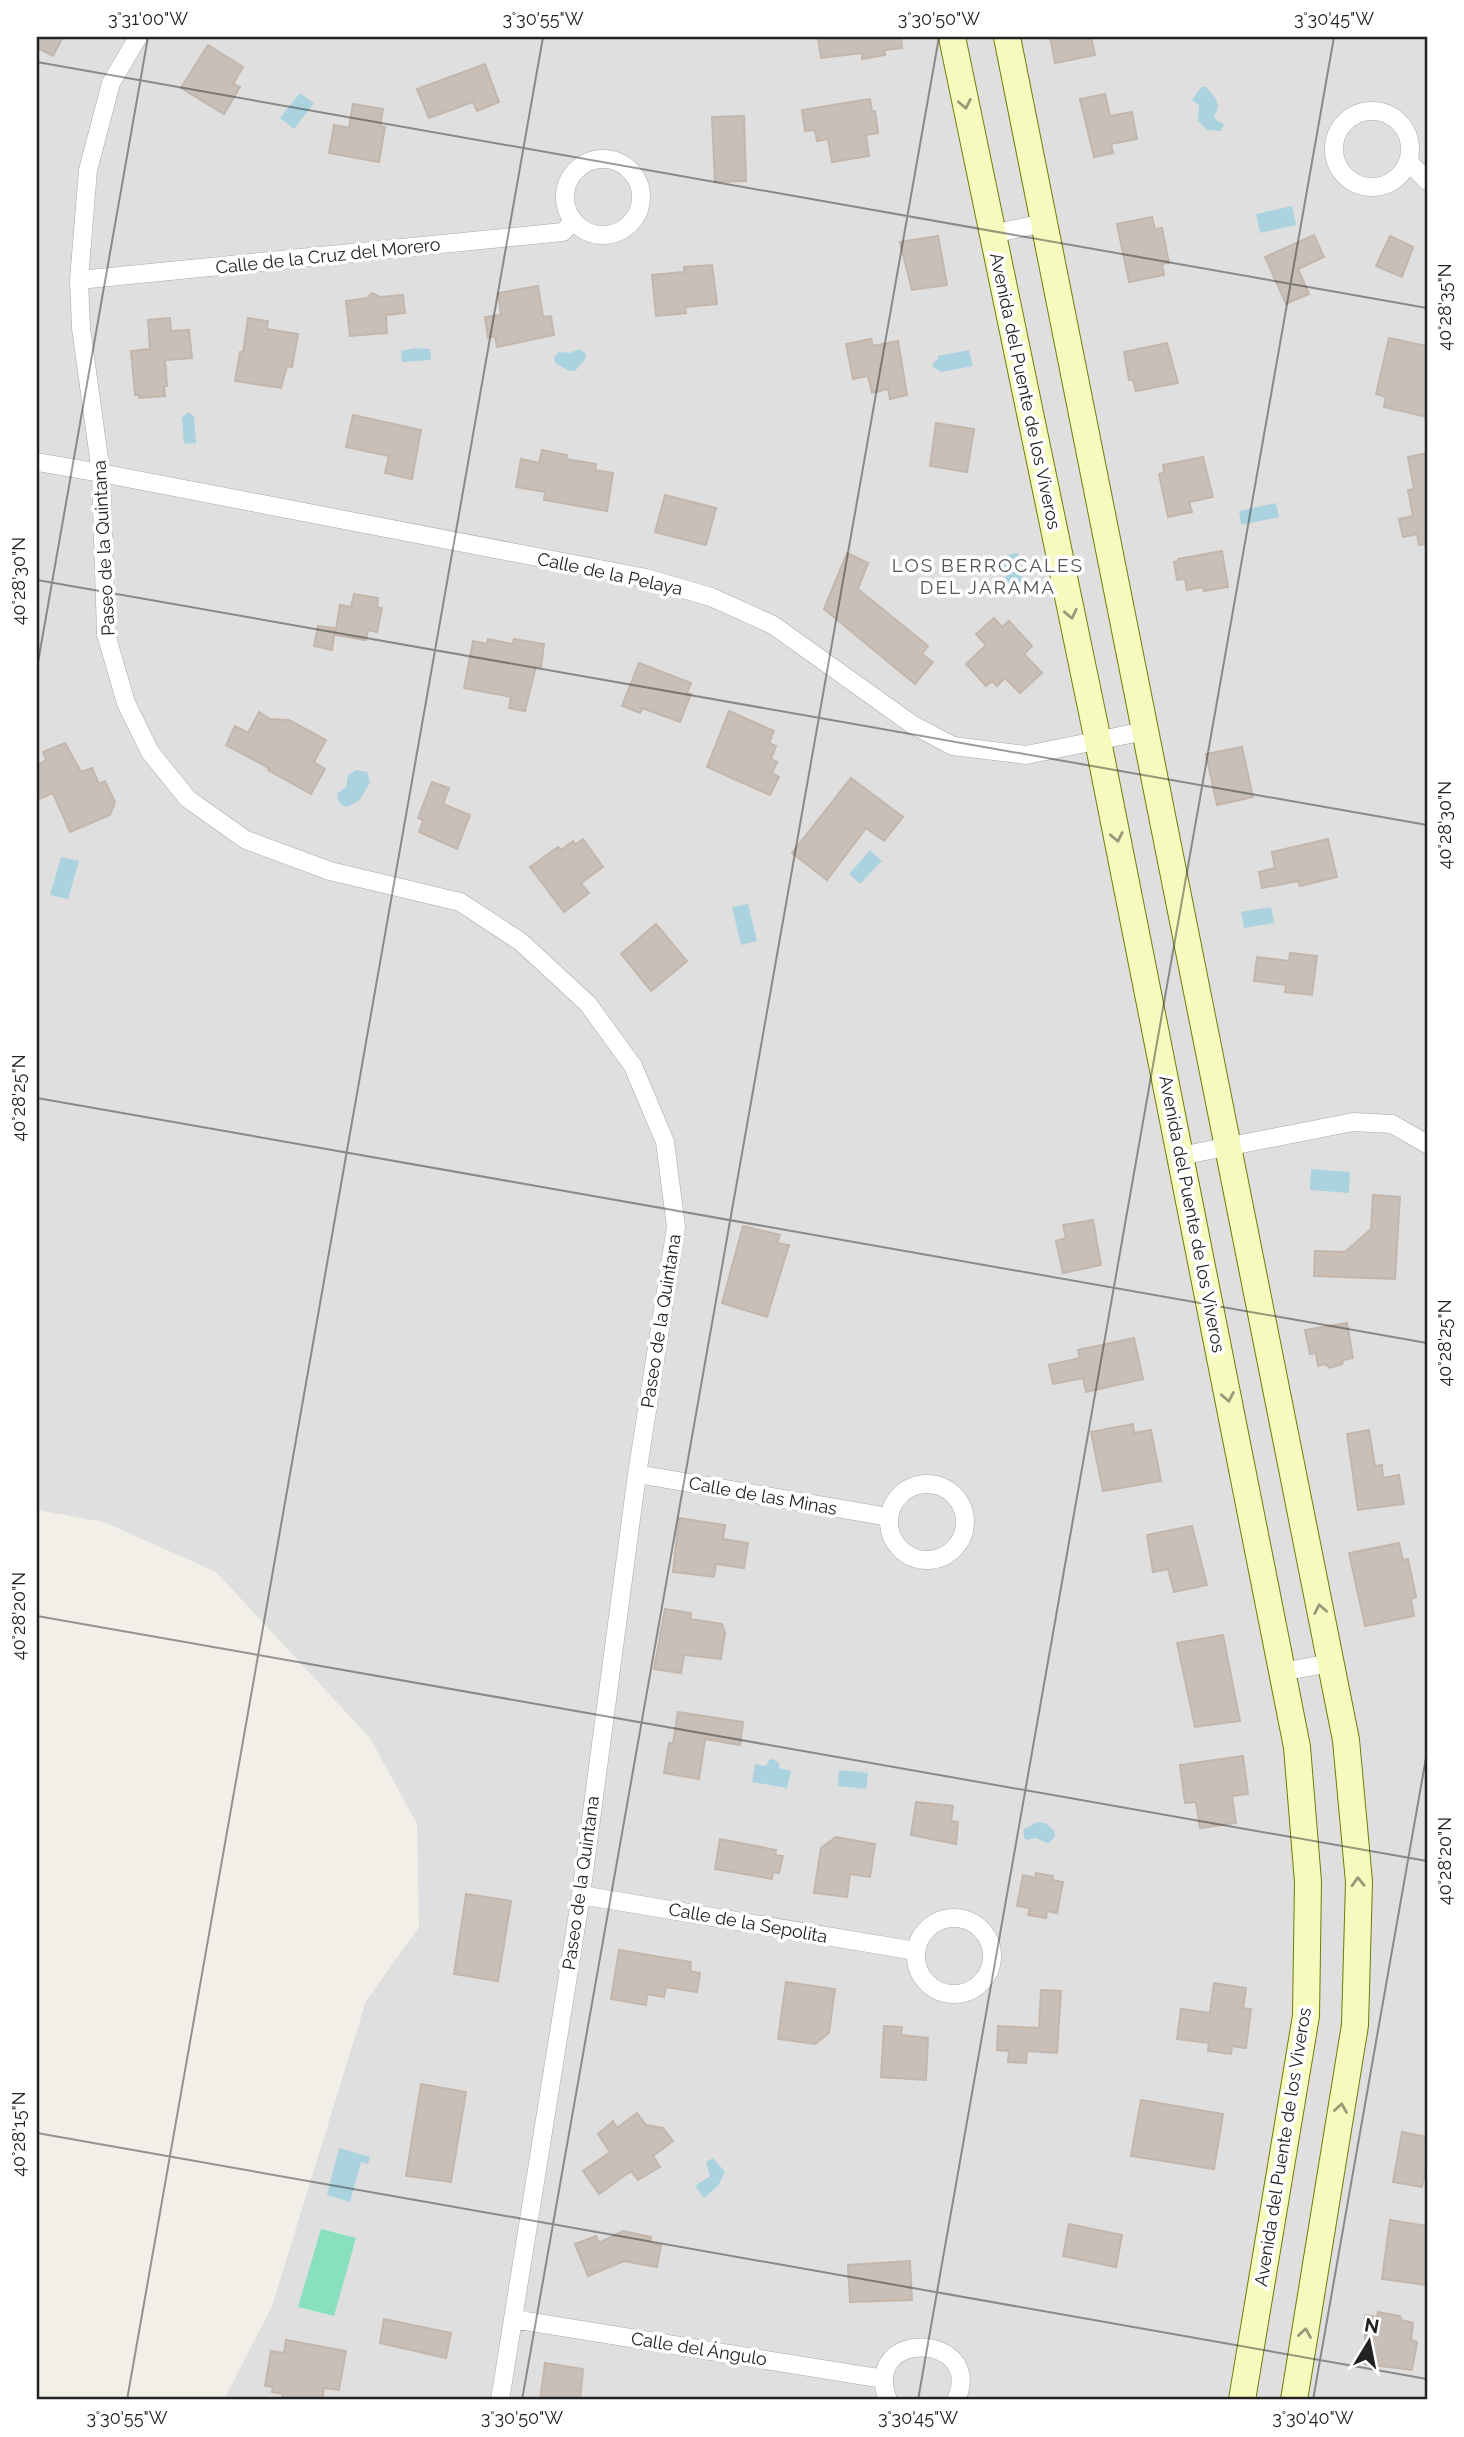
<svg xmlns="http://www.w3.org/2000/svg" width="1464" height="2437" font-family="Raleway,sans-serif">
	<rect width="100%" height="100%" fill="#f2efe9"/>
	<!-- residential -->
	<path fill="#e0dfdf" d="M37,37h1390v2363h-1203l48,-94 94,-305 53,-74 -2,-103 -47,-86 -154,-166 -112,-50 -67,-12z"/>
	<!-- pitch -->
	<path fill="#88e0be" d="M321,2229l35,9 -22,78 -36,-9z"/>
	<!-- water -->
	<path fill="#aad3df" d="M1201,87h5c8,10 17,16 8,29l2,4 8,4 -3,7 -14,-1 -9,-9 1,-16 -7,-5z
		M300,93l14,10 -20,26 -14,-11z
		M1292,206l4,19 -36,8 -4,-19z
		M415,348l15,1 1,11 -29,2 -1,-11z
		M579,349l6,4 1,5 -10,12 -7,1 -14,-8 -1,-6 5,-5 11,1z
		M969,350l4,16 -32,6 -8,-5v-4l5,-4v-3z
		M188,412l6,4 2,27 -12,1 -2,-26z
		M1276,503l3,14 -38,8 -2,-14z
		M1018,553l5,29 -4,1v5h-5l-1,-3 -6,1 -5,-30z
		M356,770l11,2 3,10 -10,18 -13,7 -6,-2 -4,-7 1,-5 8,-6 2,-12z
		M870,850l12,11 -22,23 -11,-10z
		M61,857l18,4 -11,38 -18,-4z
		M748,904l9,37 -16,4 -9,-38z
		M1271,907l3,16 -30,5 -3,-16z
		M1311,1169l39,3 -1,21 -39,-3z
		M773,1759l6,4v5l12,3 -4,17 -35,-6 3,-18 11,2 3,-6z
		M839,1770l29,3 -2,16 -28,-3z
		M1037,1822l8,1 9,7 1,6 -5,6 -4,1 -10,-5 -9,2 -3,-2 -1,-8z
		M339,2148l31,9 -2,7 -7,-2 -11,40 -23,-7z
		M713,2158l12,14 -7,14 -14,12 -9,-12 15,-10 -4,-14z"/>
	<!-- building -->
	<path fill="#c7bfb8" stroke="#c4b6ab" stroke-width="2" d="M37,37h26l-10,19 -16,-8z
		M818,37h83l1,11 -18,2 1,5 -23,4v-6l-41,5z
		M1050,37h41l4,18 -40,8z
		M208,45l35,22 -10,17 7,3 -16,27 -43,-26z
		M485,64l14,38 -22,9 -4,-9 -44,16 -12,-29z
		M1105,94l5,22 22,-4 5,27 -26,5 2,9 -19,4 -14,-58z
		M870,99l2,13 3,-1 3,22 -12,2 3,21 -37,6 -4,-23 -11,2 -2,-11 -10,1 -3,-21z
		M353,104l30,5 -3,17 5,1 -6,35 -50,-9 5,-28 15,3z
		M744,116l2,65 -31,1 -3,-65z
		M1152,217l3,12 7,-1 7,35 -7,1 2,11 -35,7 -12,-58z
		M1314,235l10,22 -26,12 11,25 -23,10 -21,-47z
		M938,236l9,49 -35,5 -12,-48z
		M1390,236l23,11 -11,30 -26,-11z
		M712,265l5,39 -32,3 1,6 -30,3 -4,-41 32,-3v-5z
		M538,286l5,31 8,-1 3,19 -57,12 -2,-11 -7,2 -3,-21 16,-2 -3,-22z
		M372,293l8,4 23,-2 2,18 -19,2 1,18 -37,3 -4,-35 21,-3z
		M170,318l1,13 18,-1 3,28 -27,2 2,26h-3l1,10 -26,2v-3h-4l-4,-44 19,-2 -2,-29z
		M248,318l20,3 -1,8 31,5 -6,33 -5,-1 -6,22 -46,-7 5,-29h3z
		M1389,338l38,8v71l-43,-10 2,-10 -10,-3z
		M871,339l2,7 25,-5 9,54 -17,4 -2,-10 -16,4 -4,-17 -15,3 -7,-35z
		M1167,343l11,40 -42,8 -3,-11h-4l-5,-28z
		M353,415l68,15 -9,49 -27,-6 4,-17 -43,-9z
		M936,423l38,6 -7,43 -37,-6z
		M542,450l25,5 -1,4 30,5 -1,6 18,3 -6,38 -63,-11 1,-8 -29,-5 5,-28 18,4z
		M1427,453v91l-8,1 -2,-11 -14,3 -4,-18 14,-3 -5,-26 6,-1 -6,-32z
		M1203,457l10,40 -24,5 3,10 -24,5 -9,-43 5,-1 -1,-8z
		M665,495l51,13 -10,37 -51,-13z
		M1222,551l6,36 -24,4 -1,-4 -16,3 -2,-11 -8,1 -3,-18 4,-1v-2z
		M847,553l21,10 -10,26 70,57 -6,8 11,8 -18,22 -91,-75z
		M354,594l24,4 -1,9 5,1 -5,24 -9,-2 -2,10 -31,-5 5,-30 11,2z
		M994,618l8,9 7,-6 23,25 -8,8 18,19 -22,20 -15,-15 -8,8 -5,-5 -6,5 -20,-22 20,-19 -10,-11z
		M318,626l17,2 -3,22 -18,-4z
		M488,639l25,5 1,-5 30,5 -3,23 -5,-1 -11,45 -16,-3 2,-11 -47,-9 9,-47 14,3z
		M639,663l52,20 -4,10 4,1 -11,28 -38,-14 -2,5 -18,-7z
		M729,711l45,20 -5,12 7,3 -5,13 6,3 -5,11 7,4 -9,18 -63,-28z
		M259,712l11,7 19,1 37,20 -12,22 11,7 -14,25 -43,-24 1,-2 -43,-23 9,-19 13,7z
		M65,743l16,29 11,-4 7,16 6,-3 10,21 -5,13 -40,17 -17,-39 -16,7v-35l9,-5 -3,-8z
		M1242,747l11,50 -36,8 -11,-51z
		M851,778l52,39 -19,24 -18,-13 -39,52 -35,-27z
		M432,782l17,6 -6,16 27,11 -13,34 -38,-17 4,-12 -5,-2z
		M583,839l20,28 -22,16 8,10 -25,19 -34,-45 28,-20 3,3 12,-9 2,4z
		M1328,839l9,38 -37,9 -2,-5 -36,7 -3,-16 16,-4 -3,-16z
		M656,924l31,37 -36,30 -30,-37z
		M1290,953l27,3 -5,39 -27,-3 1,-7 -32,-4 3,-24 32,4z
		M1373,1195l27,2 -5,82 -81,-3 1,-25 30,1 26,-23z
		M1093,1220l8,45 -38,8 -7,-32 10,-3 -3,-13z
		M743,1226l37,9 -3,8 12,2 -22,72 -45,-14z
		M1347,1323l6,35 -10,2 -1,4 -12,4 -5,-4 -7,2 -2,-13 -6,1 -5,-24z
		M1134,1338l9,41 -57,13 -3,-14 -30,6 -4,-19 31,-7 -2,-8z
		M1133,1424l1,9 17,-3 10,51 -58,10 -12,-59z
		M1369,1430l6,36 7,-1 1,13 16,-3 5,29 -46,6 -11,-76z
		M679,1518l46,7 -2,14 25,4 -4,25 -28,-4 -2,13 -41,-5z
		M1192,1526l15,59 -33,7 -6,-23 -15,3 -6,-37z
		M1399,1543l4,17 5,-1 8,38 -5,2 3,17 -49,10 -16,-73z
		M665,1609l26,4 -1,6 32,5 3,9 -4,26 -37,-4 -3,18 -27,-4z
		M1223,1635l17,86 -45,6 -18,-84z
		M678,1712l65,10 -3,23 -35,-6 -6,40 -35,-6 5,-30h4z
		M1243,1756l5,38 -16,2 4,27 -36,5 -4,-26 -11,1 -5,-38z
		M916,1802l37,4 -2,15 7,1 -2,22 -45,-9z
		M836,1837l39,7 -5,33 -20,-3 -3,23 -33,-4 7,-45z
		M720,1839l56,11 -1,5 8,1 -4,17 -6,-1 -1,7 -57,-10z
		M1036,1873l17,3 -1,4 11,2 -6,31 -10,-2 -1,7 -18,-3 2,-7 -13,-2 6,-31 12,3z
		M466,1894l45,7 -13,80 -44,-7z
		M619,1950l72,12 -1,9 10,2 -3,19 -31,-5 -2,10 -17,-3 -1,11 -35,-6z
		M786,1982l49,7 -6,44 -14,11 -37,-5z
		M1214,1983l32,5 -3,20 8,1 -5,39 -14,-2 -1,8 -23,-3 1,-8 -32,-4 4,-30 29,4z
		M1041,1990l20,1 -4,62 -30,-2 -1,12 -18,-1 1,-11 -12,-1 1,-24 41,2z
		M884,2026l18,1 -1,8 27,3 -2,42 -45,-3z
		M421,2084l45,8 -15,90 -45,-6z
		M1141,2100l82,14 -9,55 -83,-13z
		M637,2113l9,12 17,3 10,13 -20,15 7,11 -22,13 -7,-9 -32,23 -16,-23 27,-19 -12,-18 15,-13 4,7z
		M1402,2132l25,5v25l-5,25 -29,-5z
		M1390,2220l37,6v59l-45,-6z
		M1069,2224l53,11 -6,32 -53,-11z
		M623,2231l28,6 -1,6 11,2 -4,22 -33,-6 -36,15 -13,-32 21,-8 3,7z
		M910,2261l2,39 -62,2 -2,-37z
		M1378,2312l22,4 1,4 12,3 -2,17 6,2 -5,28 -47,-6v-49l12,2z
		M384,2319l67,14 -5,25 -66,-15z
		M286,2340l60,11 -7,39 -15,-2 -2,12h-40l1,-6 -11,-2 1,-5 -8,-1 6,-35 13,2z
		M545,2363l38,6 -3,31h-40z"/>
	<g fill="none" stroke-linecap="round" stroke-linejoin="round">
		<defs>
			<path id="street" d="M138,37l-27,46 -23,87 -9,110 2,48 20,145 5,161 20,69 24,49 38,47 58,41 84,31 130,31 61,40 67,62 45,62 32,76 11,85 -39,247 -56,421 -81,505
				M1334 149a38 38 0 1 1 76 0a38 38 0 1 1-76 0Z
				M565 197a38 38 0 1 1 76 0a38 38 0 1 1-76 0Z
				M1408,161l19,20
				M992,234l52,-11
				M79,280l484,-48 10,-10
				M37,462l64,11 545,105 65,19 62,28 140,100 40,21 73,9 119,-24
				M1180,1156l173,-34 39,2 35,20
				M637,1474l252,43
				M889 1522a38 38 0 1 1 76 0a38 38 0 1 1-76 0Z
				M1281,1672l50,-9
				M581,1895l335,56
				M916 1956a38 38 0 1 1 76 0a38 38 0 1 1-76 0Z
				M513,2319l371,60
				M888,2400c-28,-73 98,-67 68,0"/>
			<path id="secondary" d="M952,37l146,704 199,1006 11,135 -2,134 -64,384
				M1007,37l339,1703 13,142 -4,143 -61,375"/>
		</defs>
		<!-- street casing -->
		<use href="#street" stroke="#a9a9a9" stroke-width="19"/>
		<!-- secondary casing -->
		<use href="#secondary" stroke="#707d05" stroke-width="28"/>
		<!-- street -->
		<use href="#street" stroke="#fff" stroke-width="18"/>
		<!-- secondary -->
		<use href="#secondary" stroke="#f7fabf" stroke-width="26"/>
	</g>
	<!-- one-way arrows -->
	<defs><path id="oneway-chevron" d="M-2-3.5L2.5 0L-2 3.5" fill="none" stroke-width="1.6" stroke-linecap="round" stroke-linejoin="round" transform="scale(1.75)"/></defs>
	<g stroke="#979978">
		<use href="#oneway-chevron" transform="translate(965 104) rotate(79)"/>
		<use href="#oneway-chevron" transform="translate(1071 614) rotate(78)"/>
		<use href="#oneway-chevron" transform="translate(1117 837) rotate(79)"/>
		<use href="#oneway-chevron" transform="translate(1228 1397) rotate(79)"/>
		<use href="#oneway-chevron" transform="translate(1320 1609) rotate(-101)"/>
		<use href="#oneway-chevron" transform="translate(1358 1882) rotate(-92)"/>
		<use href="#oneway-chevron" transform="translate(1341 2108) rotate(-81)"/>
		<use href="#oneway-chevron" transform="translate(1305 2333) rotate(-81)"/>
	</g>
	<!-- ticks -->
	<path fill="none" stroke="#222" stroke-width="2" stroke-opacity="0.45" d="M37,62l1390,246M37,580l1390,245M37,668l111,-631M37,1098l1390,245M37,1616l1390,245M37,2133l1390,246M127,2400l416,-2363M522,2400l417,-2363M918,2400l416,-2363M1313,2400l114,-648"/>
	<g text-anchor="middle" stroke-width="7" stroke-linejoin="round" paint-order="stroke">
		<!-- street labels -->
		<g font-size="18" fill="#222" stroke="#fff">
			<text transform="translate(328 256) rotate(-6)" y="6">Calle de la Cruz del Morero</text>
			<text transform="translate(1025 391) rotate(78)" y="6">Avenida del Puente de los Viveros</text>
			<text transform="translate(104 548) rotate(-93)" y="6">Paseo de la Quintana</text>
			<text transform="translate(610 574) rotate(12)" y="6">Calle de la Pelaya</text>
			<text transform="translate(1192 1214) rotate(79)" y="6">Avenida del Puente de los Viveros</text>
			<text transform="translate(661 1321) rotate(-81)" y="6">Paseo de la Quintana</text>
			<text transform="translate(763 1496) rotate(10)" y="6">Calle de las Minas</text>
			<text transform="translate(581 1883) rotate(-82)" y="6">Paseo de la Quintana</text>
			<text transform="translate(748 1923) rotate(10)" y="6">Calle de la Sepolita</text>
			<text transform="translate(1283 2147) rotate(-81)" y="6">Avenida del Puente de los Viveros</text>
			<text transform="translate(699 2349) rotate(9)" y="6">Calle del Ángulo</text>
		</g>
		<!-- neighbourhood labels -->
		<g font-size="19" letter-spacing="2" fill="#555" stroke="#fff">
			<text x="988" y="572">LOS BERROCALES<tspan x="988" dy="22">DEL JARAMA</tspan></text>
		</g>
	</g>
	<!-- border -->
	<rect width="1464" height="2437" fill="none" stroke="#ffffff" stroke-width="77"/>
	<!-- north arrow -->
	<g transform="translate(1369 2342) rotate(10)" stroke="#ffffff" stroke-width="5" paint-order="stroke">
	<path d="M0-5L12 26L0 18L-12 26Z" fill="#222222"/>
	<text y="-10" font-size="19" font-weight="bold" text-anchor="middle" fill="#222222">N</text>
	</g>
	<rect x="38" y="38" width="1388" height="2360" fill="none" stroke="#222" stroke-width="2.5"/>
	<g font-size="18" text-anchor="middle" fill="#222">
		<text x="148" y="25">3°31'00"W</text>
		<text x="543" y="25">3°30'55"W</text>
		<text x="939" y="25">3°30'50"W</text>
		<text x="1334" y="25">3°30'45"W</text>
		<text transform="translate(1445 307) rotate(-90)" y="6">40°28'35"N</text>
		<text transform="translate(19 581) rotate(-90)" y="6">40°28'30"N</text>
		<text transform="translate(1445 825) rotate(-90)" y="6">40°28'30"N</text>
		<text transform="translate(19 1098) rotate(-90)" y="6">40°28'25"N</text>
		<text transform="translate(1445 1343) rotate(-90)" y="6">40°28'25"N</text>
		<text transform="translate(19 1616) rotate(-90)" y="6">40°28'20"N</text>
		<text transform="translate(1445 1861) rotate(-90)" y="6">40°28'20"N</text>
		<text transform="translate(19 2134) rotate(-90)" y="6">40°28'15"N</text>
		<text x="127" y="2424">3°30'55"W</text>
		<text x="522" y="2424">3°30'50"W</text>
		<text x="918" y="2424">3°30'45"W</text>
		<text x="1313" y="2424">3°30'40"W</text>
	</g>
</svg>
